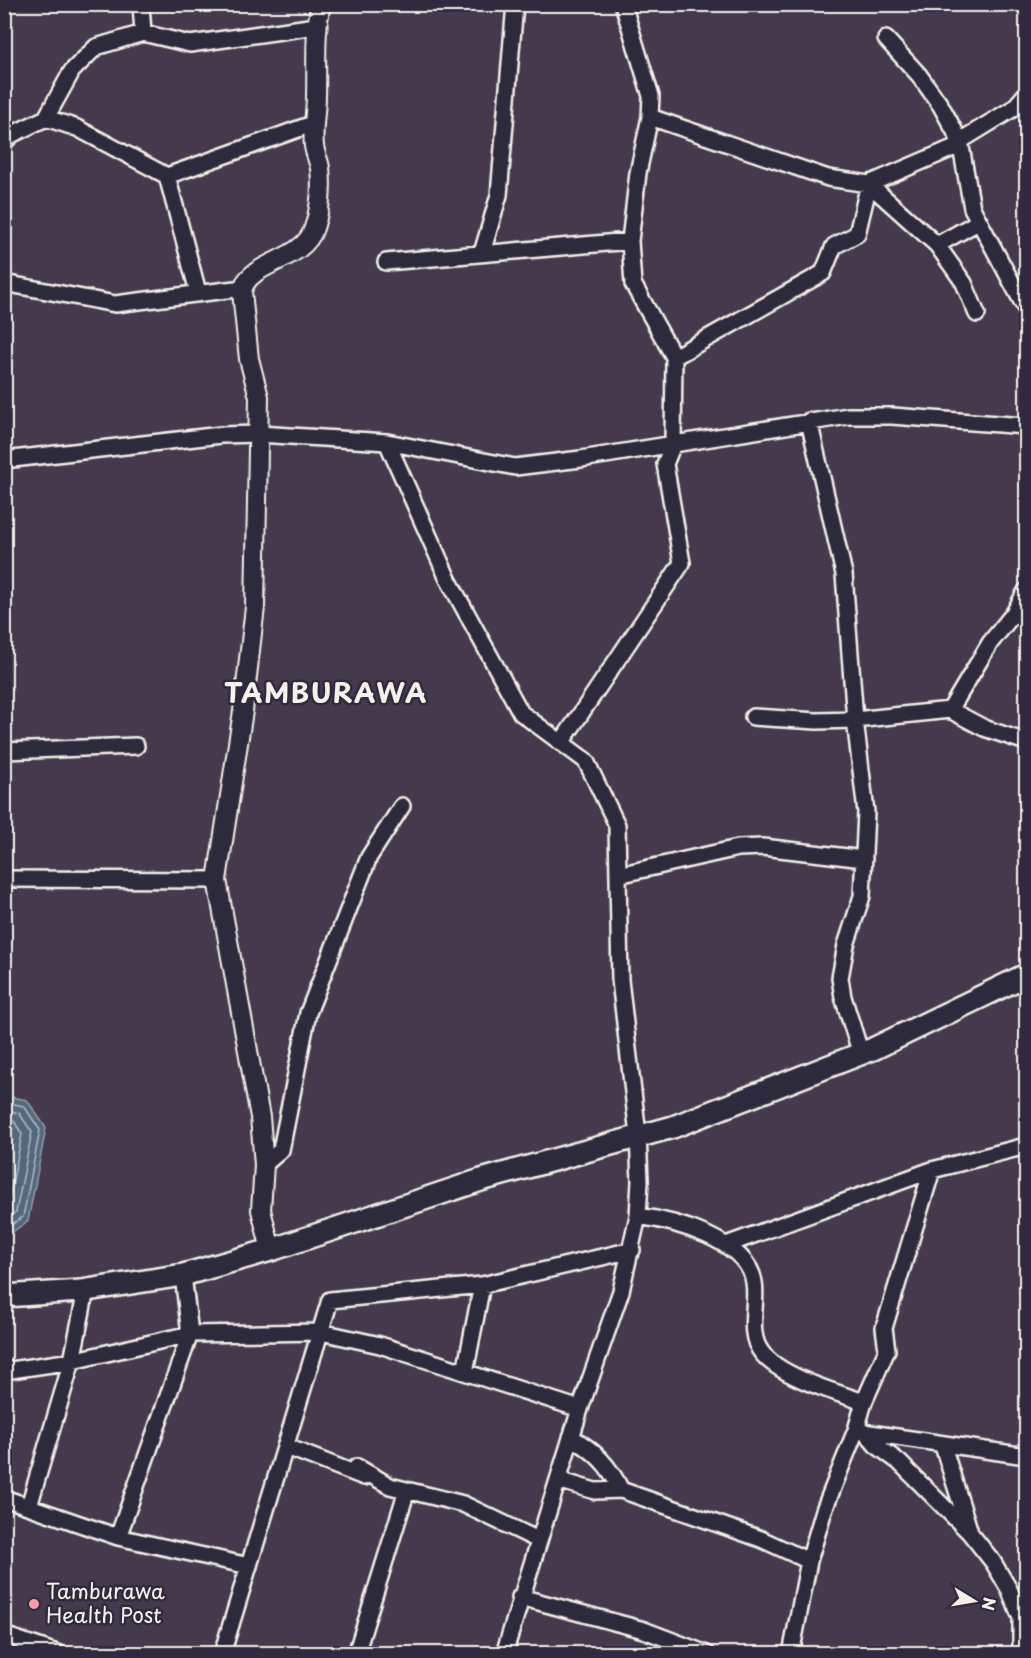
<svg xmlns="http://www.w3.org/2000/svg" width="1031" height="1658" font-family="'Playpen Sans',sans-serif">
	<rect width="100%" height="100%" fill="#453a4d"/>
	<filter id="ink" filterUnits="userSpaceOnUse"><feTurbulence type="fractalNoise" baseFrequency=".0167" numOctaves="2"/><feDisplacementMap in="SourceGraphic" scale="12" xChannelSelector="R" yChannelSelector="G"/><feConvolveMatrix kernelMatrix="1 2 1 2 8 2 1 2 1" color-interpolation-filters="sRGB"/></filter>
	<g filter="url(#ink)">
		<!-- water -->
		<path fill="#52677e" stroke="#939ea8" stroke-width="1.5" d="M5,1096l22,4 19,28 -18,93 -23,16z"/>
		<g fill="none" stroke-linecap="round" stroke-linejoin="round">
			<!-- shore -->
			<path stroke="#b3babe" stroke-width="1.5" d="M4,1102l20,4 16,24 -17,87 -19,12
				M4,1110l15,3 13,19 -16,80 -12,8
				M4,1119l10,2 8,13 -14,72 -4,4"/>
			<defs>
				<path id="minor" d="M141,4l2,29
					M886,39l33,36 22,31 19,35 12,67 54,101
					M650,117l178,61 41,6 68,61 27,38 13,31
					M46,118l31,10 90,48 31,116
					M960,141l54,-33 12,-14
					M4,142l9,-8 33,-16 26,-47 24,-24 47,-14 47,11 126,-18
					M167,176l148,-53
					M869,184l91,-39
					M937,245l41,-23
					M482,253l17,-58 16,-191
					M386,262l244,-21
					M4,283l111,21 128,-16
					M674,357l149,-84 11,-27 23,-12 12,-50
					M809,421l35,153 11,146 11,92 -4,84 -16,49 -6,33 3,19 18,57
					M387,442l61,137 73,134 65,48 31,64 3,155 18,155 2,46 -2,35 -17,75 -41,118 -76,245
					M4,460l217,-25 37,-1 129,8 128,25 66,-8 267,-43h44l134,10
					M950,710l40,-67 24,-30 12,-22
					M753,717l64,4 38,-1 95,-10 34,18 42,14
					M561,743l121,-180 -17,-99 8,-20 1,-87 -41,-73 -3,-43 8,-68 12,-56 1,-21 -28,-92
					M4,751l132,-5
					M618,875l120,-27 25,-1 101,12
					M4,879l213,1
					M264,1165l17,-15 27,-137 61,-156 33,-51
					M638,1216c36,5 109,24 116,66 4,23 -8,51 8,71 19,24 73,39 102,49
					M726,1245l206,-75 94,-24
					M86,1290l-14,71 118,-27 -7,-59
					M4,1371l68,-10 -43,145
					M465,1372l17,-87
					M863,1432l163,24
					M866,1433l10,12 23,17 71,71 23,29 16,27 12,29v36
					M571,1437c24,14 38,28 50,53
					M943,1446l26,83
					M287,1447l77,30
					M357,1467l33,19 73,18 75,36
					M558,1480l37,11 26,-1 140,49 48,22
					M4,1498l114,39
					M249,1566l-131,-29 72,-203 131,-2 59,13 200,64
					M520,1597l124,33 63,24
					M4,1635l56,19
					M222,1654l108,-354 152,-15 150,-35
					M356,1654l51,-164
					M791,1654l18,-93 15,-51 32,-80 8,-28 23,-52 -3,-22 48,-158"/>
				<path id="tertiary" d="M271,1250l-10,-40 3,-45 -4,-48 -43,-237 26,-169 12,-104 4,-210 -10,-38 -7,-67c5,-31 61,-29 72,-64 6,-18 8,-41 6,-60 -1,-7 -5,-14 -6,-22 -2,-16 2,-34 2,-50 1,-31 -2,-62 5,-92"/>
				<path id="secondary" d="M4,1296l77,-5 102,-16 88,-25 210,-70 192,-53 200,-78 153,-74"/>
			</defs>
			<!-- minor casing -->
			<use href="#minor" stroke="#f4f1e8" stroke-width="20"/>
			<!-- tertiary casing -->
			<use href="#tertiary" stroke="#f4f1e8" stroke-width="22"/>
			<!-- secondary casing -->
			<use href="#secondary" stroke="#f4f1e8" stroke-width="26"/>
			<!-- minor -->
			<use href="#minor" stroke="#2f2a3d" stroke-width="15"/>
			<!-- tertiary -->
			<use href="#tertiary" stroke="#2f2a3d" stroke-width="18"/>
			<!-- secondary -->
			<use href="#secondary" stroke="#2f2a3d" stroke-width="21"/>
		</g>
	</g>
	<!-- markers -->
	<circle fill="#ff9aa2" stroke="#2f2a3d" stroke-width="2" cx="34" cy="1604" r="6"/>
	<g text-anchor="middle" stroke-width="5" stroke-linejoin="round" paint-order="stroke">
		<!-- poi labels -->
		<g font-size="21" fill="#f4f1e8" stroke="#2f2a3d" text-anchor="start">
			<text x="46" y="1599">Tamburawa<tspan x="46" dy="24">Health Post</tspan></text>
		</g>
		<!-- district labels -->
		<g font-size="27" font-weight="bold" letter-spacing="1.5" fill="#f4f1e8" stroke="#2f2a3d">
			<text x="326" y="703">TAMBURAWA</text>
		</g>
	</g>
	<!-- margin -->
	<rect width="1031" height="1658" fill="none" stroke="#2f2a3d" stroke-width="24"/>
	<rect x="12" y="12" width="1007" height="1634" fill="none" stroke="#f4f1e8" stroke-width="2" filter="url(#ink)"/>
	<!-- north arrow -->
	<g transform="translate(974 1601) rotate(101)" stroke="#2f2a3d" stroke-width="4.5" paint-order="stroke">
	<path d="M0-4.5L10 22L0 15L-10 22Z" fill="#f4f1e8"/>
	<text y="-9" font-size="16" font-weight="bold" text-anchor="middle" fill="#f4f1e8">N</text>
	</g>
</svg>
